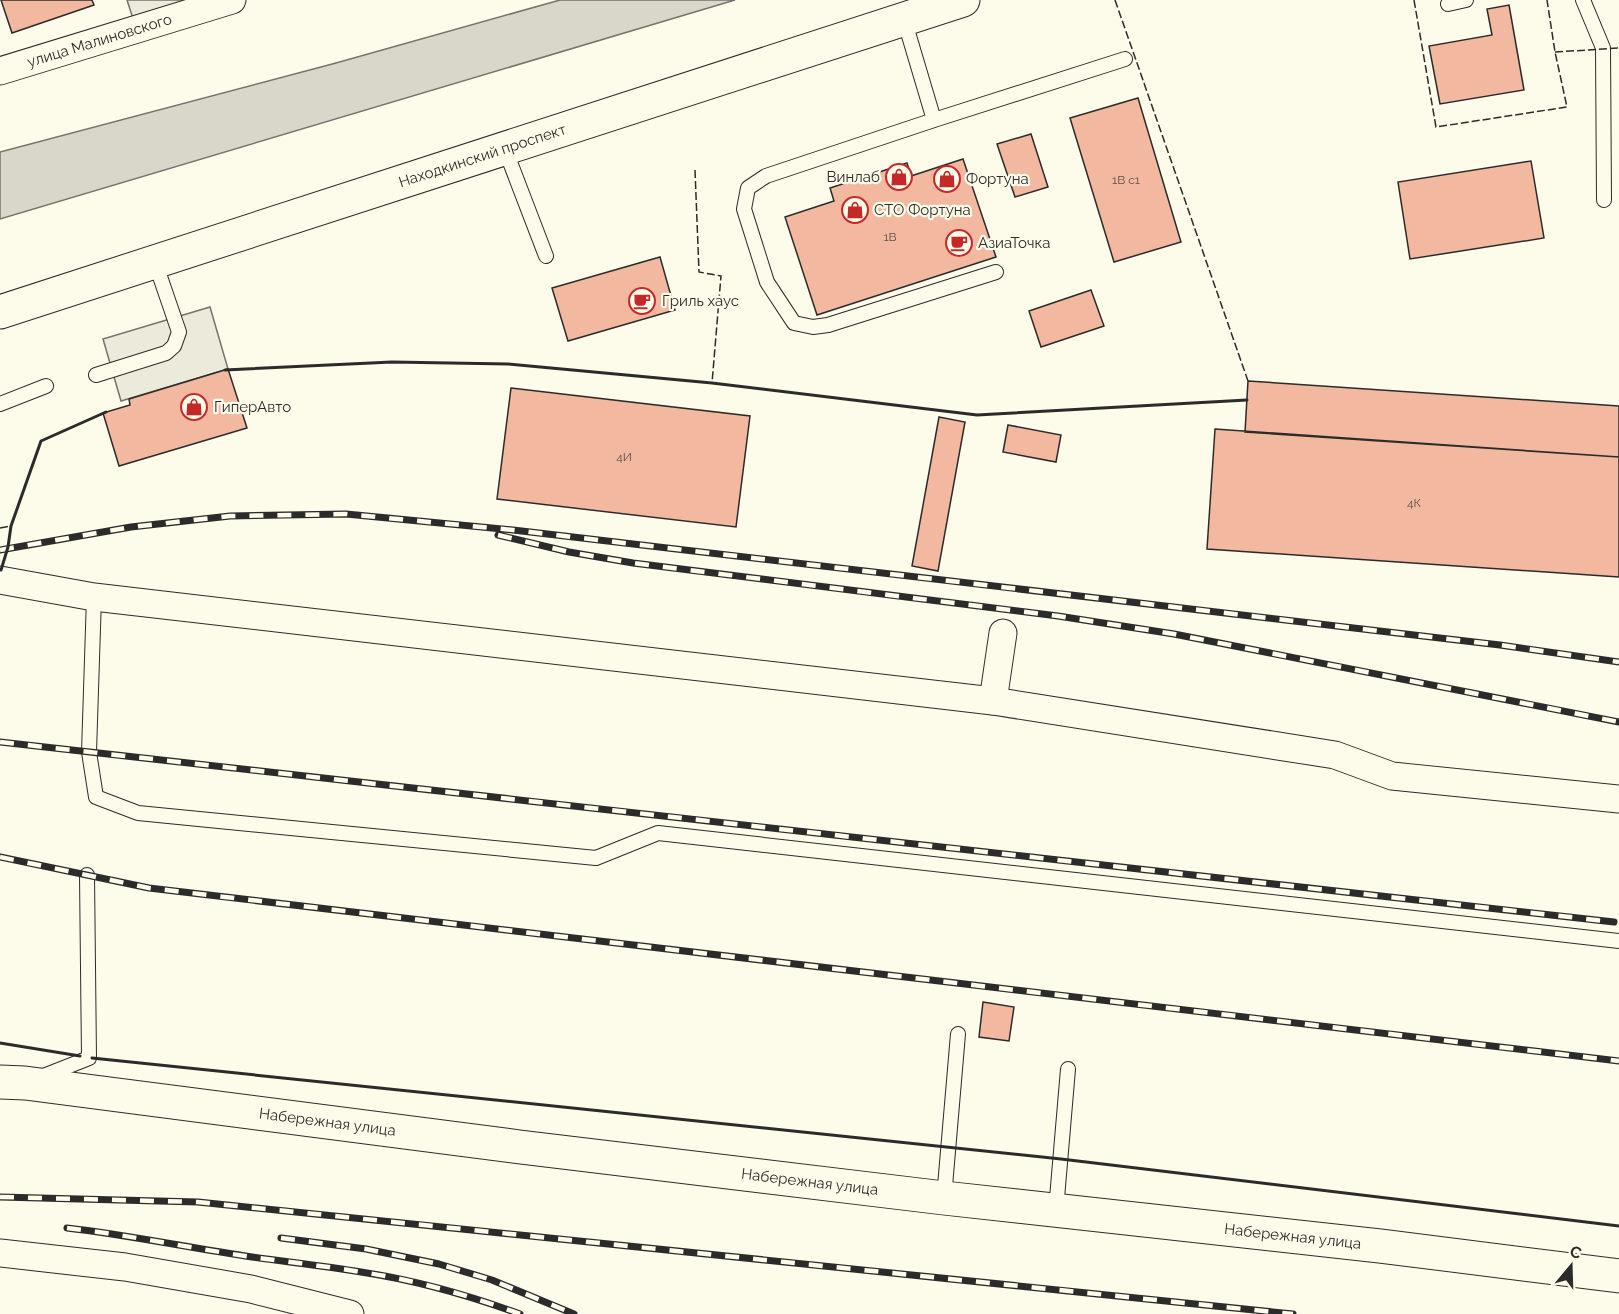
<svg xmlns="http://www.w3.org/2000/svg" width="1619" height="1314" font-family="Raleway,sans-serif">
	<rect width="100%" height="100%" fill="#fdfbea"/>
	<!-- parking -->
	<path fill="#eceadb" stroke="#74746e" stroke-width="1.5" d="M127,0h105l-95,31z
		M210,307l18,62 -107,32 -18,-62z"/>
	<!-- water -->
	<path fill="#d8d7c9" stroke="#74746e" stroke-width="1.5" d="M560,0h175l-735,219v-67l336,-89z"/>
	<!-- building -->
	<path fill="#f2b8a0" stroke="#2b2b2b" stroke-width="1.5" d="M1,0h91l2,5 -82,28z
		M1509,5l15,85 -84,14 -11,-58 63,-11 -5,-26z
		M1138,98l43,144 -67,20 -44,-144z
		M1031,134l17,53 -33,10 -18,-53z
		M963,159l33,98 -179,58 -32,-98 49,-16 -4,-13 77,-25 4,13z
		M1531,161l13,77 -134,21 -12,-77z
		M660,257l15,53 -107,31 -16,-53z
		M1091,290l13,36 -63,21 -12,-36z
		M228,369l19,59 -128,38 -16,-53 27,-8 -1,-6z
		M1248,381l371,25v51l-374,-25z
		M511,388l239,28 -14,111 -239,-28z
		M939,417l26,5 -27,149 -26,-5z
		M1008,425l53,10 -5,27 -53,-10z
		M1215,429l404,28v120l-412,-28z
		M983,1002l31,5 -5,34 -30,-4z"/>
	<g fill="none" stroke-linecap="round" stroke-linejoin="round">
		<defs>
			<path id="service" d="M1583,0l20,48 1,152
				M1448,4l18,-4
				M904,19l30,101
				M505,149l41,107
				M996,272l-168,53 -15,2 -19,-4 -27,-41 -23,-73 4,-21 18,-12 168,-56 191,-61
				M96,375l70,-22 8,-7 5,-14 -24,-70
				M0,404l46,-18
				M94,597l-5,155 7,45 42,16 458,45 62,-25 961,108
				M41,1077l48,-19 -2,-183
				M944,1198l14,-164
				M1056,1210l12,-141"/>
			<g id="minor">
				<path id="s1" d="M0,71l232,-71"/>
				<path d="M0,580l94,17 899,104 342,54 57,21 227,23"/>
				<path d="M993,701l10,-68"/>
				<path d="M0,1253l125,14 126,22 99,25"/>
			</g>
			<g id="secondary">
				<path id="s2" d="M0,1082l25,1 495,64 424,51 436,48 239,30"/>
			</g>
			<g id="primary">
				<path id="s3" d="M0,312l963,-312"/>
			</g>
		</defs>
		<!-- service casing -->
		<use href="#service" stroke="#2b2b2b" stroke-width="16"/>
		<!-- minor casing -->
		<use href="#minor" stroke="#2b2b2b" stroke-width="29"/>
		<!-- secondary casing -->
		<use href="#secondary" stroke="#2b2b2b" stroke-width="35"/>
		<!-- primary casing -->
		<use href="#primary" stroke="#2b2b2b" stroke-width="35"/>
		<!-- service -->
		<use href="#service" stroke="#fdfbea" stroke-width="14"/>
		<!-- minor -->
		<use href="#minor" stroke="#fdfbea" stroke-width="27"/>
		<!-- secondary -->
		<use href="#secondary" stroke="#fdfbea" stroke-width="33"/>
		<!-- primary -->
		<use href="#primary" stroke="#fdfbea" stroke-width="33"/>
		<defs>
			<path id="rail" d="M498,535l71,17 64,11 425,53 116,18 445,88
				M0,550l131,-23 99,-11 116,-2 167,16 987,115 119,17
				M0,742l1614,180
				M0,857l149,31 1470,173
				M0,1197l198,5 1095,112
				M67,1228c62,7 123,20 185,29 36,5 73,9 109,15 54,8 107,23 159,42
				M281,1238l85,11 73,15 53,16 82,34"/>
		</defs>
		<!-- rail casing -->
		<use href="#rail" stroke="#2b2b2b" stroke-width="7"/>
		<!-- rail -->
		<use href="#rail" stroke="#fdfbea" stroke-width="4.5" stroke-dasharray="14" stroke-linecap="butt"/>
		<!-- fence -->
		<path stroke="#2b2b2b" stroke-width="1.5" stroke-dasharray="8 3" stroke-linecap="butt" d="M1115,0l133,381
			M1414,0l22,127 131,-20 -12,-55 -8,-52
			M1555,52l64,-4
			M695,170l4,102 22,4 -9,107
			M0,528l11,-2"/>
		<!-- wall -->
		<path stroke="#2b2b2b" stroke-width="3" d="M225,370l167,-8 116,2 204,19 265,32 270,-15
			M1,570l7,-23 3,-21 30,-85 65,-29
			M0,1043l80,13
			M92,1058l969,101 558,67"/>
	</g>
	<!-- icons -->
	<defs>
		<symbol id="shop-ring" viewBox="-11 -11 22 22"><circle r="9.5" fill="#fdfbea" stroke="#c62828" stroke-width="1.5"/><path d="M-5-2.5h2.3a2.7 3.5 0 0 1 5.4 0H5L5.5 6h-11ZM-1.5-2.5h3a1.5 2.3 0 0 0-3 0Z" fill="#c62828"/></symbol>
		<symbol id="cafe-ring" viewBox="-11 -11 22 22"><circle r="9.5" fill="#fdfbea" stroke="#c62828" stroke-width="1.5"/><path d="M-5.5-4.5H6V0H3Q3 3.5 0 3.5H-2.5Q-5.5 3.5-5.5 0ZM3-3.2v2h1.7v-2ZM-6 4.5H4V6H-6Z" fill="#c62828"/></symbol>
	</defs>
	<g fill-rule="evenodd">
		<use href="#shop-ring" x="884" y="162" width="30" height="30"/>
		<use href="#shop-ring" x="932" y="164" width="30" height="30"/>
		<use href="#shop-ring" x="840" y="195" width="30" height="30"/>
		<use href="#cafe-ring" x="944" y="228" width="30" height="30"/>
		<use href="#cafe-ring" x="627" y="286" width="30" height="30"/>
		<use href="#shop-ring" x="179" y="392" width="30" height="30"/>
	</g>
	<g text-anchor="middle" stroke-width="4.5" stroke-linejoin="round" paint-order="stroke">
		<!-- number labels -->
		<g font-size="12" fill="#5d4e48">
			<text x="1126" y="184">1В с1</text>
			<text x="890" y="241">1В</text>
			<text x="624" y="461">4И</text>
			<text x="1414" y="507">4К</text>
		</g>
		<!-- street labels -->
		<g font-size="15" fill="#2b2b2b" stroke="#fdfbea">
			<text dy="5" stroke="none"><textPath href="#s1" startOffset="104">улица Малиновского</textPath></text>
			<text dy="5" stroke="none"><textPath href="#s3" startOffset="507">Находкинский проспект</textPath></text>
			<text dy="5" stroke="none"><textPath href="#s2" startOffset="330">Набережная улица</textPath></text>
			<text dy="5" stroke="none"><textPath href="#s2" startOffset="816">Набережная улица</textPath></text>
			<text dy="5" stroke="none"><textPath href="#s2" startOffset="1302">Набережная улица</textPath></text>
		</g>
		<!-- poi labels -->
		<g font-size="15" fill="#2b2b2b" stroke="#fdfbea" text-anchor="start">
			<text x="880" y="182" text-anchor="end">Винлаб</text>
			<text x="966" y="184">Фортуна</text>
			<text x="874" y="215">СТО Фортуна</text>
			<text x="978" y="248">АзиаТочка</text>
			<text x="662" y="306">Гриль хаус</text>
			<text x="214" y="412">ГиперАвто</text>
		</g>
	</g>
	<!-- north arrow -->
	<g transform="translate(1571 1266) rotate(19)" stroke="#fdfbea" stroke-width="4.5" paint-order="stroke">
	<path d="M0-4.5L10 22L0 15L-10 22Z" fill="#2b2b2b"/>
	<text y="-9" font-size="16" font-weight="bold" text-anchor="middle" fill="#2b2b2b">С</text>
	</g>
</svg>
